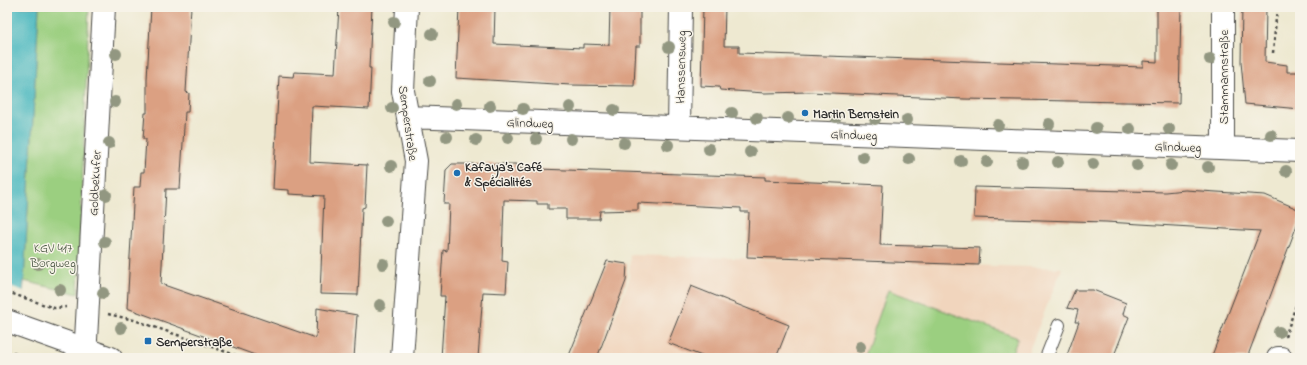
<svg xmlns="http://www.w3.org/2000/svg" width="1307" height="365" font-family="'Indie Flower',sans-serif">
	<rect width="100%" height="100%" fill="#f7f3e8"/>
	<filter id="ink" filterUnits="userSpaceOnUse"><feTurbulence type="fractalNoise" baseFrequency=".025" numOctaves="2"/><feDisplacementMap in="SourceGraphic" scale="8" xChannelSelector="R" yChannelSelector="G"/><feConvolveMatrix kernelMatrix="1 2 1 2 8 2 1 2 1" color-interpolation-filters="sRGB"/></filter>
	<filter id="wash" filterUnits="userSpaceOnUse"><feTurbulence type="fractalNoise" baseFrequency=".012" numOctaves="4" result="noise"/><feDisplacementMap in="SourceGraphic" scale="16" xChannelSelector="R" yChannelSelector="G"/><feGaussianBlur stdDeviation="0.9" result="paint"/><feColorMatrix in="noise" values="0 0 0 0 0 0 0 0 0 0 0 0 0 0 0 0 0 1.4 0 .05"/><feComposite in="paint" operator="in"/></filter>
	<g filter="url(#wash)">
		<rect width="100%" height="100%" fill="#eee9d1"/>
		<!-- built -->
		<path fill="#f1d5bd" d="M630,255l432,13 -36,90h-427l30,-78z"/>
		<!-- green -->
		<path fill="#9bcf80" stroke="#637d56" d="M39,7h50l-11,287 -54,-13z
			M888,290l130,48 -8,20h-146z"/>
		<!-- water -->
		<path fill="#49b8bf" stroke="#3a7275" d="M7,7h32l-15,274 -6,77h-11z"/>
		<!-- pier -->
		<path fill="#eee9d1" d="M7,285l17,6 -4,67h-13z"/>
		<g id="blocks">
			<!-- building -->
			<path fill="#dba082" d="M151,7h40l-5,85 3,1 -1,19h-3l-5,77h-14l-5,95 155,54 1,-30 40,7 -3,43h-91l-136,-50 7,-121h6l1,-15h3l2,-33h-3l2,-26h2v-34z
				M339,7h33l-3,61h2l-2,41 -57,-3 -2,56 57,3 -2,42 -3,1 -4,87 -38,-1 4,-98 -35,-2v-4l-16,-1 6,-113 14,1 1,-5 41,2z
				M459,7h36l-1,37 89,4v-4l26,1 1,-38h30v39h-4l-2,40 -63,-1 -115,-7z
				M703,7h22l-1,39h15v7l404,14v-6l14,1v-55h24l-2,96 -215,-4 -155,-7 -44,1 -45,-3 -1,-3 -18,-1z
				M1242,7h24l-1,55 22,3v7h13v37l-55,-5 -4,-42z
				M452,164h64v4l22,1 227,8v3l118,5 -3,60 100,3 -1,17 -232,-8 2,-45h-8v-4l-103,-5v7l-38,1 -1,8h-33v-10h-18v-5h-11v-3l-33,-1 -2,61 6,1 -2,31 -23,-1 -5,66h-37l4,-62h-5l3,-46 4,1 2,-47h-5l2,-34z
				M975,187l190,5 20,-2 80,5 35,15v7l-53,141h-36l49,-127 -154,-9 -132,-4z
				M607,261l20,3 -1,17 -29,77h-29z
				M691,286l98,39 -13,33h-69l-39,-15z
				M1075,290h18l33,13 -3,11 6,3 -16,41h-47l13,-36h-4l3,-12 -11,-2z"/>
		</g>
	</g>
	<g filter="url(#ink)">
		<use href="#blocks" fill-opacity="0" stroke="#484844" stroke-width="1"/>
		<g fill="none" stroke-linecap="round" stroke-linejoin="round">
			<defs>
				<path id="service" d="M1046,358l13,-33"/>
				<path id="minor" d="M408,117l892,34
					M679,127l2,-120
					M1223,147v-140
					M85,358l19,-351
					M402,358l14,-197 -13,-70 4,-84
					M1278,358h3"/>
				<path id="primary" d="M7,321l104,37"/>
			</defs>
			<!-- service casing -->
			<use href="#service" stroke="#484844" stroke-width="14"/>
			<!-- minor casing -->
			<use href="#minor" stroke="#484844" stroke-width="24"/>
			<!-- primary casing -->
			<use href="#primary" stroke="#484844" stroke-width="24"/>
			<!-- path -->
			<path stroke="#484844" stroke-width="2.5" stroke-dasharray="3 3" stroke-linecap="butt" d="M1273,53l4,-46
				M7,292l47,16 12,-1
				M108,314l26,6 110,38
				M1285,337l15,-43
				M1297,344l3,-7
				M7,351l20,7"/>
			<!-- service -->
			<use href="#service" stroke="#fff" stroke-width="12"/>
			<!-- minor -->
			<use href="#minor" stroke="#fff" stroke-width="22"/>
			<!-- primary -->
			<use href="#primary" stroke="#fff" stroke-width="22"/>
		</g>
		<!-- trees -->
		<g fill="#929781">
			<circle cx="394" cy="22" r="6"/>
			<circle cx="432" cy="34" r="6"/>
			<circle cx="669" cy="47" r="6"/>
			<circle cx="116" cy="54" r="6"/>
			<circle cx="1210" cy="59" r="6"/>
			<circle cx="430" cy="81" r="6"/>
			<circle cx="115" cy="102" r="6"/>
			<circle cx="456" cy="104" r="6"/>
			<circle cx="490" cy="106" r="6"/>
			<circle cx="570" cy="107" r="6"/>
			<circle cx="392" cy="108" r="6"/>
			<circle cx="523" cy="109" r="6"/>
			<circle cx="614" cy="110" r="6"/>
			<circle cx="732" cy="113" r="6"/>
			<circle cx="836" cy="117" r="6"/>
			<circle cx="757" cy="118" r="6"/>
			<circle cx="788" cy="118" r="6"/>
			<circle cx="875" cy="119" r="6"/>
			<circle cx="907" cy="120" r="6"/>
			<circle cx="1049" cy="124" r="6"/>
			<circle cx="998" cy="125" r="6"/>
			<circle cx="1096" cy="128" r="6"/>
			<circle cx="1130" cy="129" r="6"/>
			<circle cx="1169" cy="129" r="6"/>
			<circle cx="1271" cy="135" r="6"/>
			<circle cx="447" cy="137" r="6"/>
			<circle cx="508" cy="138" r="6"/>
			<circle cx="536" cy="139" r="6"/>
			<circle cx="571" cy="139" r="6"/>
			<circle cx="476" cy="140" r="6"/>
			<circle cx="109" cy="143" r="6"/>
			<circle cx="624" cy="143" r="6"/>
			<circle cx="668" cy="145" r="6"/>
			<circle cx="709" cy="149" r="6"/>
			<circle cx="750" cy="152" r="6"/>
			<circle cx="863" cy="157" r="6"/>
			<circle cx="909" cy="159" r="6"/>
			<circle cx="961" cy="161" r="6"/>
			<circle cx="987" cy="162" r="6"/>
			<circle cx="1022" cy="162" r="6"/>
			<circle cx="1058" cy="162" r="6"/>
			<circle cx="1093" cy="164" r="6"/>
			<circle cx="1137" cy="165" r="6"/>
			<circle cx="1171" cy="165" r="6"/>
			<circle cx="391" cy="166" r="6"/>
			<circle cx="1208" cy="167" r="6"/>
			<circle cx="1286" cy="171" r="6"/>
			<circle cx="106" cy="195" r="6"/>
			<circle cx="386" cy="221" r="6"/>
			<circle cx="105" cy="242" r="6"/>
			<circle cx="38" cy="264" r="6"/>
			<circle cx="383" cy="264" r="6"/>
			<circle cx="60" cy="290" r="6"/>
			<circle cx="103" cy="293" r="6"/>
			<circle cx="380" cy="305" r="6"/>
			<circle cx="121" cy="328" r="6"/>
			<circle cx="1279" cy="332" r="6"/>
			<circle cx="860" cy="347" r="6"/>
		</g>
	</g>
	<!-- markers -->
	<g fill="#1f6fb2" stroke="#f7f3e8" stroke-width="1.5">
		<circle cx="805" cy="113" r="4"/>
		<circle cx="457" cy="173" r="4"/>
		<rect x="144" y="337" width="8" height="8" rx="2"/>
	</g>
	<g text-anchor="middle" stroke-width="3" stroke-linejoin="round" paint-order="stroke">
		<!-- street labels -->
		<g font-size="13" fill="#2b2b2b" stroke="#f7f3e8">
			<text transform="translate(680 67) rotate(-89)" y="5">Hanssensweg</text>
			<text transform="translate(1223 77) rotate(-90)" y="5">Stammannstraße</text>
			<text transform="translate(530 122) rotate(2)" y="5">Glindweg</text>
			<text transform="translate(409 123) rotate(82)" y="5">Semperstraße</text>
			<text transform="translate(854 134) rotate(2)" y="5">Glindweg</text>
			<text transform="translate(1178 146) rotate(2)" y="5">Glindweg</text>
			<text transform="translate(94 183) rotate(-87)" y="5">Goldbekufer</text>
		</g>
		<!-- poi labels -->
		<g font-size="13" font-weight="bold" fill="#2b2b2b" stroke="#f7f3e8" text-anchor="start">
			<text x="813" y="118">Martin Bernstein</text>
			<text x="465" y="171">Kafaya’s Café<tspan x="465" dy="15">&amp; Spécialités</tspan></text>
			<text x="156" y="346">Semperstraße</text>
		</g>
		<!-- park labels -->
		<g font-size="13" fill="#475440" stroke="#f7f3e8">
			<text x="53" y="252">KGV 417<tspan x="53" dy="15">Borgweg</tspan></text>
		</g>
	</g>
	<!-- margin -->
	<rect width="1307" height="365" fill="none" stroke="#f7f3e8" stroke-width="24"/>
</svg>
